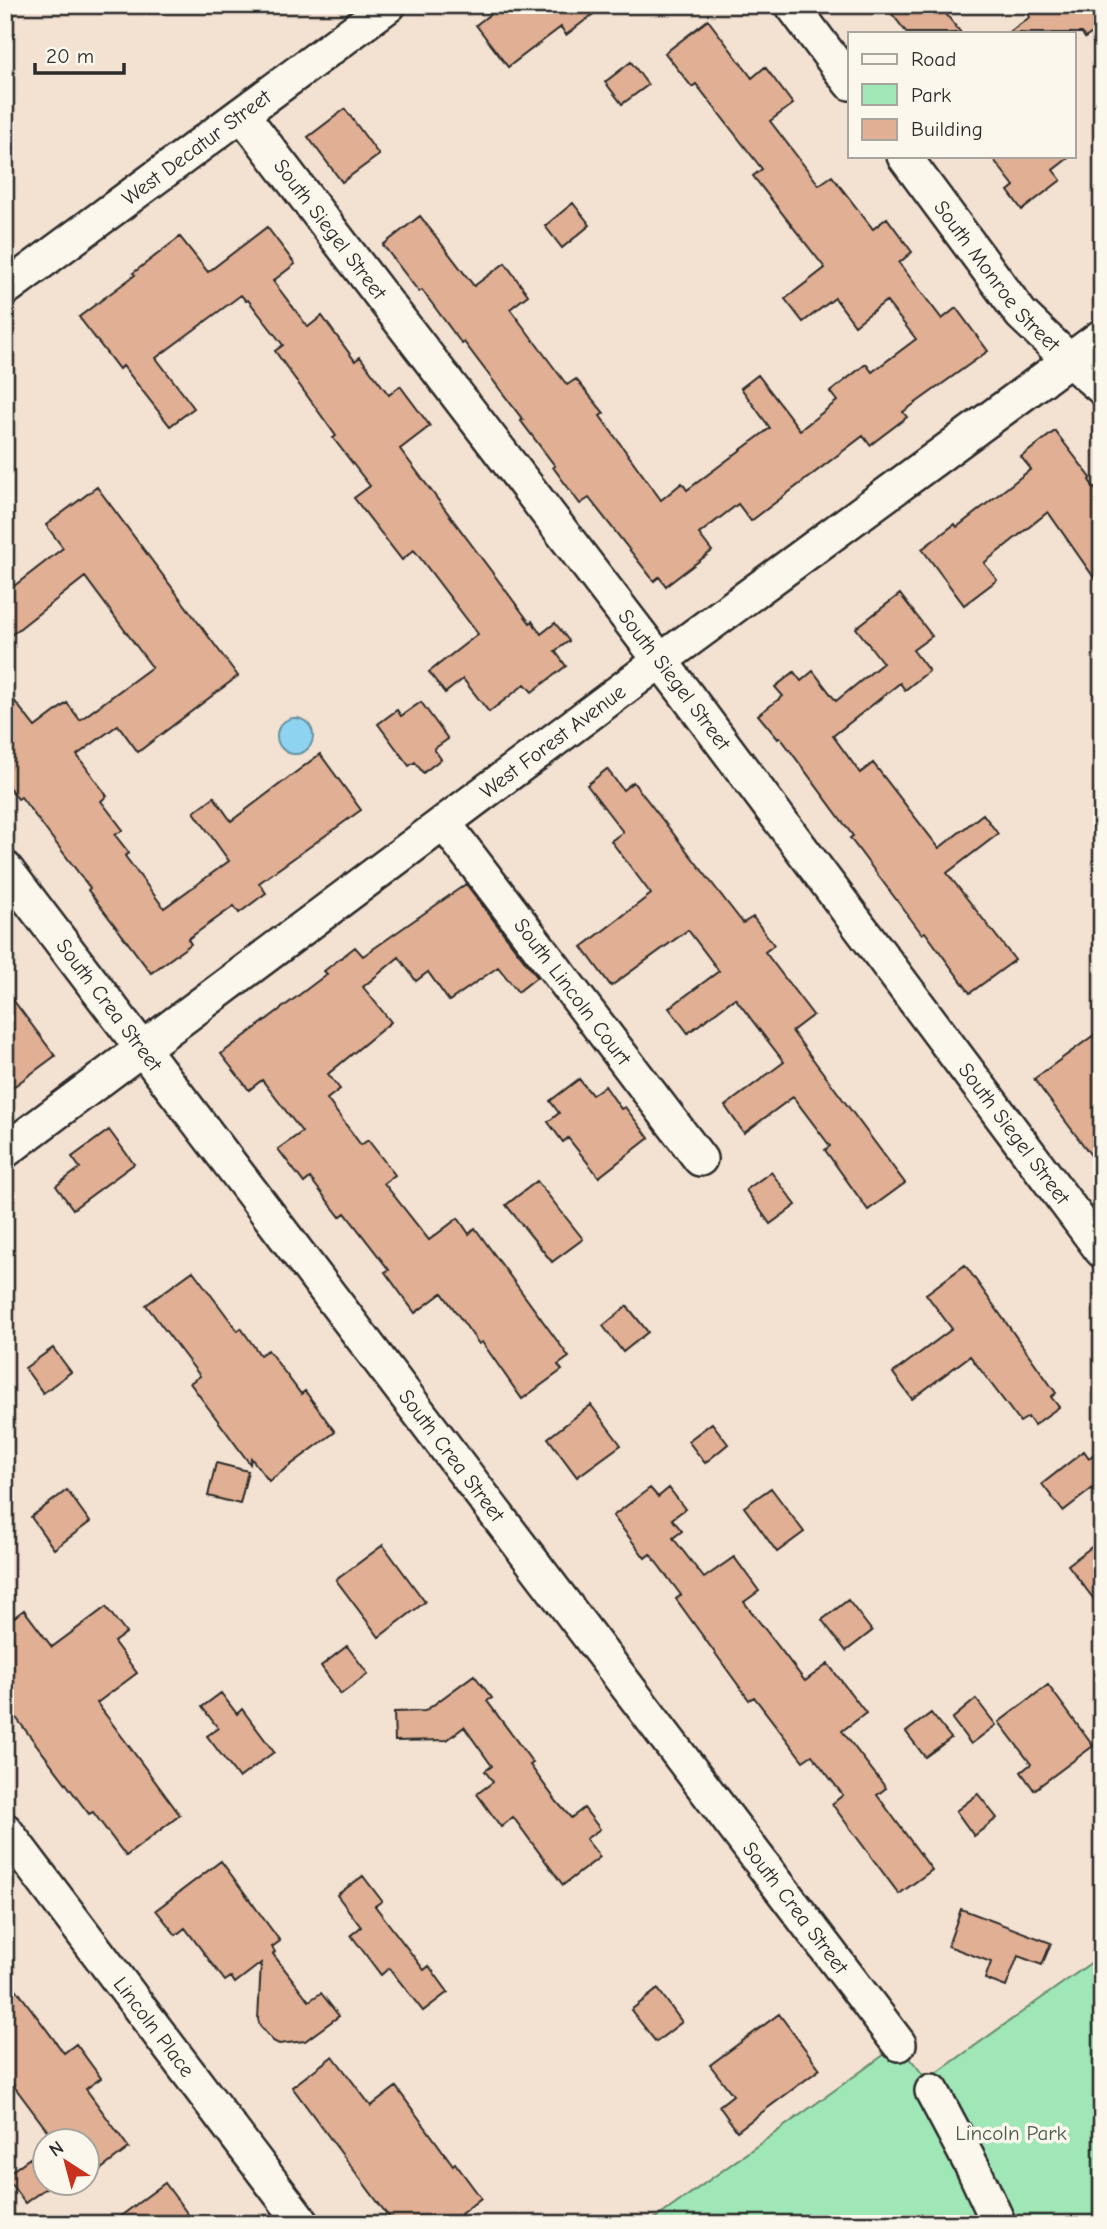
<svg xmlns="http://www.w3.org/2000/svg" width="1107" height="2229" font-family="'Comic Neue',sans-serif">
	<rect width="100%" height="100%" fill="#f3e1d1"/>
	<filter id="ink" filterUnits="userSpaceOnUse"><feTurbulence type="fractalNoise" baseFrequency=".0143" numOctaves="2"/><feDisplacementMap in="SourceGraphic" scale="14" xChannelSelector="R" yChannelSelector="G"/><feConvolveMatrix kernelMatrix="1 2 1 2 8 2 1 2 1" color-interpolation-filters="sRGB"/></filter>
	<g filter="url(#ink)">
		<!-- green -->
		<path fill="#9fe7b6" stroke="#658970" stroke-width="2" d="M1102,1955v269h-454l251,-180 28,36z"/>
		<!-- water -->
		<path fill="#8ed4f0" stroke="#6690a1" stroke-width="2" d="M277 736a18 18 0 1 1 36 0a18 18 0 1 1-36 0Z"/>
		<!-- building -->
		<path fill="#e1af93" stroke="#2b2b2b" stroke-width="2" d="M502,5h103l-39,30 -5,-8 -53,40 -32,-42z
			M885,5h54l22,28h-54z
			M1022,5h80v21l-17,12 -3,-5h-74l22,-16z
			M708,20l44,58 13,-11 28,37 -23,17 49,64 13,-9 41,53 14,-11 25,34 -13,11 43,56 14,-11 32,43 -85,61 4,5 -37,28 -7,-9 -112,85 -13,-17 -39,30 13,17 -46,35 -7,-9 -5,4 -65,-83 -9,6 -27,-37 2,-1 -34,-45 2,-1 -59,-78 -2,2 -40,-54 -3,2 -36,-47 37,-29 54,70 31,-23 23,32 -18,14 57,76 9,-6 28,34 -4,3 61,84 21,-17 5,7 83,-62 -29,-40 17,-13 42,55 37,-29 -7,-9 36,-28 6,8 44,-33 -30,-38 -31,24 -20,-27 -32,24 -18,-23 40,-31 -72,-92 9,-7 -66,-85 -4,3 -27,-34z
			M631,62l17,23 -26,19 -17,-22z
			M345,109l34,46 -37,27 -34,-45z
			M991,156h80l-18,14 8,10 -39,30 -14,-19 6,-5z
			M573,203l17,22 -28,23 -17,-22z
			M267,227l28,37 -22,17 35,46 14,-11 33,45 5,-4 29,38 11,-9 30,40 -30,23 130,174 2,-2 9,13 14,-11 14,18 -14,10 11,15 -34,26 -7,-8 -36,28 -26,-33 -18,14 -16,-21 49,-38 -64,-84 -12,10 -48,-62 16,-12 -37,-48 3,-2 -61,-85 8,-6 -35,-45 -2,1 -5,-6 -85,63 38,50 -24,18 -47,-60 -4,3 -40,-52 56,-42 -2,-2 47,-36 28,35z
			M1055,431l36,47 -2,2 13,19v90l-54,-77 -64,51 13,17 -33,25 -42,-56 33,-25 2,3 74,-58 -10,-12z
			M97,487l141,189 -100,76 -20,-27 -41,30 30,41 -6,5 22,29 -8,5 14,18 -4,3 39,52 65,-47 -35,-49 20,-15 17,24 89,-67 41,56 -102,73 7,10 -27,20 -5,-7 -46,33 3,5 -40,29 -63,-83 2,-2 -69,-91 -3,2 -13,-17v-93l30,38 32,-24 13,17 72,-53 -67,-90 -80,63v-47l58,-45 -17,-23z
			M900,594l32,42 -19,14 16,21 -24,19 -5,-7 -67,53 27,37 13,-10 66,85 44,-34 15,20 -51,39 68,87 -45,33 -45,-61 -3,2 -72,-96 3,-2 -73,-99 -2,2 -20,-24 25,-19 -8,-9 19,-15 7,9 12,-10 23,30 47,-38 -27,-35z
			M421,702l27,37 -14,10 7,10 -18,14 -8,-11 -6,4 -31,-42 19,-14 4,6z
			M607,769l16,21 10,-8 110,141 10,-6 21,28 -9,7 48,63 -21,16 113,152 -37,27 -43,-60 5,-4 -37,-49 -49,36 -19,-27 59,-44 -49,-64 -47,35 -19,-25 50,-37 -31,-41 -77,56 -29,-39 69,-53 -40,-53 12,-9 -36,-47z
			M466,884l71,93 -19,15 -20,-25 -49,34 -21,-29 -12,9 -17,-24 -36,30 28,35 -63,52 12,15 -13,10 34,46 7,-5 27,35 -11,8 45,57 29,-22 11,16 6,-6 94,129 -11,8 4,5 -40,29 -40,-57 -3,2 -37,-51 -27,20 -30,-41 4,-2 -44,-57 -5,4 -30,-39 -6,5 -26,-34 24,-17 -40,-52 -13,10 -28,-36 106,-80 -3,-3 31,-24 8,9z
			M5,989l50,67 -50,37z
			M1102,1029v141l-68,-91z
			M579,1079l13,16 13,-9 16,23 4,-2 24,31 -50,39 -31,-39 -5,4 -15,-20 11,-9 -9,-12z
			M109,1130l25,34 -61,45 -17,-23 24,-18 -8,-11z
			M771,1172l25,33 -26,19 -24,-34z
			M537,1181l46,58 -31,23 -46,-57z
			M965,1265l91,128 -5,4 8,10 -25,18 -6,-8 -8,5 -50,-66 -58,43 -19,-26 59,-44 -26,-35z
			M193,1271l45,60 3,-3 19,27 8,-5 33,44 4,-3 30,41 -66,49 -18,-23 -1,6 -60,-81 10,-7 -54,-71z
			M627,1306l21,26 -25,20 -20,-26z
			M53,1348l18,24 -28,21 -18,-25z
			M591,1405l30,40 -44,32 -29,-39z
			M712,1423l16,21 -23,19 -17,-22z
			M1102,1448v33l-39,30 -21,-27 42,-33 5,7z
			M216,1463l32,8 -8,33 -32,-8z
			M650,1488l8,9 11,-9 16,21 -13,10 10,12 -9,7 31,40 30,-21 25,34 -15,11 61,79 23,-17 38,49 -24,18 44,57 -9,7 55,75 -33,24 -67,-90 11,-9 -31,-40 -9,6 -49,-64 -5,3 -73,-101 5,-4 -31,-41 -5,4 -32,-42z
			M771,1488l33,44 -27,20 -33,-45z
			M67,1490l23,32 -36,27 -23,-32z
			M1102,1539v71l-34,-45z
			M383,1545l42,57 -46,35 -43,-57z
			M848,1600l24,31 -26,20 -24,-31z
			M106,1607l20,26 -12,9 23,31 -40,30 83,112 -54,41 -33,-44 -4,2 -84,-111v-79l19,-14 28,37z
			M347,1646l21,28 -27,20 -20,-28z
			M474,1675l18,23 -5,3 46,62 -3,2 27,37 14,16 13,-10 16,21 -14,10 14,18 -37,28 -50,-68 -12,10 -24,-33 16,-12 -8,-11 7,-5 -28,-39 -17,13 -52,1 -1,-29 31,-1z
			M1048,1685l45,61 -59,44 -13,-18 10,-8 -32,-42z
			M221,1693l16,21 5,-5 32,43 -35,26 -32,-42 11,-8 -16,-21z
			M976,1699l20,26 -25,19 -19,-25z
			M931,1713l20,25 -26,19 -19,-25z
			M978,1794l19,24 -23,18 -18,-25z
			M221,1861l59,80 -8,6 3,5 -2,2 36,47 12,-8 18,23 -34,25 -26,3 -6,-3 -13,-15 -2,-7 3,-56 -26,20 -4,-6 -6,4 -40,-53 -9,7 -20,-25z
			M363,1876l19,25 -7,5 49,64 5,-4 19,26 -25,19 -34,-43 -8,7 -30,-40 10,-8 -24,-32z
			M961,1909l90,34 -9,22 -24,-9 -12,31 -21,-8 6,-17 -43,-16z
			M5,1974l59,79 12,-9 25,34 -15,11 43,59 -41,31v-38h-33l-50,-67z
			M658,1989l24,33 -26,20 -25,-32z
			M779,2014l41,55 -83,62 -18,-25 14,-11 -23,-30z
			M333,2056l38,50 25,-19 57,78 2,-2 26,35 -20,16 7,10h-74l-102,-137z
			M30,2158l16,21v4l4,2 -25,18 -20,-27z
			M165,2183l30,41h-85z"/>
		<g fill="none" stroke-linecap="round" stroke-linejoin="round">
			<defs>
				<g id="minor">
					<path d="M792,5l58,78"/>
					<path id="s1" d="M242,114l440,575 420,562"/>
					<path id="s2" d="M904,156l117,158 48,46 33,28"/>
					<path id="s3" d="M5,289l384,-284"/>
					<path id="s4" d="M444,823l256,336"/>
					<path id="s5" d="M5,868l894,1176"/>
					<path id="s6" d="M5,1151l655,-490 442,-325"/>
					<path id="s7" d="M5,1830l298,394"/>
					<path d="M932,2091l41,77 26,56"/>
				</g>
			</defs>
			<!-- minor casing -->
			<use href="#minor" stroke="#2b2b2b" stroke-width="38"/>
			<!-- minor -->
			<use href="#minor" stroke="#fbf7ec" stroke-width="33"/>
		</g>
	</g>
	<g text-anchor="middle" stroke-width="7" stroke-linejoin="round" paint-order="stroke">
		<!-- street labels -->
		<g font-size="21" fill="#2b2b2b" stroke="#fbf7ec">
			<text dy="7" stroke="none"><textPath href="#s3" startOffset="238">West Decatur Street</textPath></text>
			<text dy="7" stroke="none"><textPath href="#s1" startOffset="145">South Siegel Street</textPath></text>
			<text dy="7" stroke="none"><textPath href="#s2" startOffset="152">South Monroe Street</textPath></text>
			<text dy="7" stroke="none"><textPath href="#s1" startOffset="712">South Siegel Street</textPath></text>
			<text dy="7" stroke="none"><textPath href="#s6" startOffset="684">West Forest Avenue</textPath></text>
			<text dy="7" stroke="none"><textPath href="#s4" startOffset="212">South Lincoln Court</textPath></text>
			<text dy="7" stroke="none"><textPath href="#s5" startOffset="172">South Crea Street</textPath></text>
			<text dy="7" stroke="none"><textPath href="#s1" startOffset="1279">South Siegel Street</textPath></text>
			<text dy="7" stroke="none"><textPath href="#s5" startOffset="738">South Crea Street</textPath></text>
			<text dy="7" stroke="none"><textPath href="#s5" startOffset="1306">South Crea Street</textPath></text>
			<text dy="7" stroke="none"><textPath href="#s7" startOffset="247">Lincoln Place</textPath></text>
		</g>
		<!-- park labels -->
		<g font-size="21" fill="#485a4e" stroke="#fbf7ec">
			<text x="1011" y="2140">Lincoln Park</text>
		</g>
	</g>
	<!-- margin -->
	<rect width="1107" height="2229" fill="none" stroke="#fbf7ec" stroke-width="28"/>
	<rect x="14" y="14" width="1079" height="2201" fill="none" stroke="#2b2b2b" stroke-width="2.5" filter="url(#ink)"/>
	<!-- legend -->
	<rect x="848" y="32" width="228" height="126" fill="#fbf7ec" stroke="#a8a59f" stroke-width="2"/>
	<rect x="862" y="54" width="35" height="10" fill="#fbf7ec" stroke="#a8a59f" stroke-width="2"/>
	<text x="911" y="66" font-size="21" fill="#2b2b2b">Road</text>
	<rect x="862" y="84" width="35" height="21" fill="#9fe7b6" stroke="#a8a59f" stroke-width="2"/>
	<text x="911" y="102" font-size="21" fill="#2b2b2b">Park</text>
	<rect x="862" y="119" width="35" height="21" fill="#e1af93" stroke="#a8a59f" stroke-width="2"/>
	<text x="911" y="136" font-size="21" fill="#2b2b2b">Building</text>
	<!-- north arrow -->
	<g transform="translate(66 2162) rotate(324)"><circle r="33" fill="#fbf7ec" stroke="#a8a59f" stroke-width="2"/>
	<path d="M0-5L12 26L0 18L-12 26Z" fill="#c8321e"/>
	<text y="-10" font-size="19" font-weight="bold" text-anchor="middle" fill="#2b2b2b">N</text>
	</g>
	<!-- scale -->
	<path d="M35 63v10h89v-10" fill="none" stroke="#2b2b2b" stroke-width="3.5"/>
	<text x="46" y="63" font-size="21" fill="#2b2b2b" stroke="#fbf7ec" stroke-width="5" paint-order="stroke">20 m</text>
</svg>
